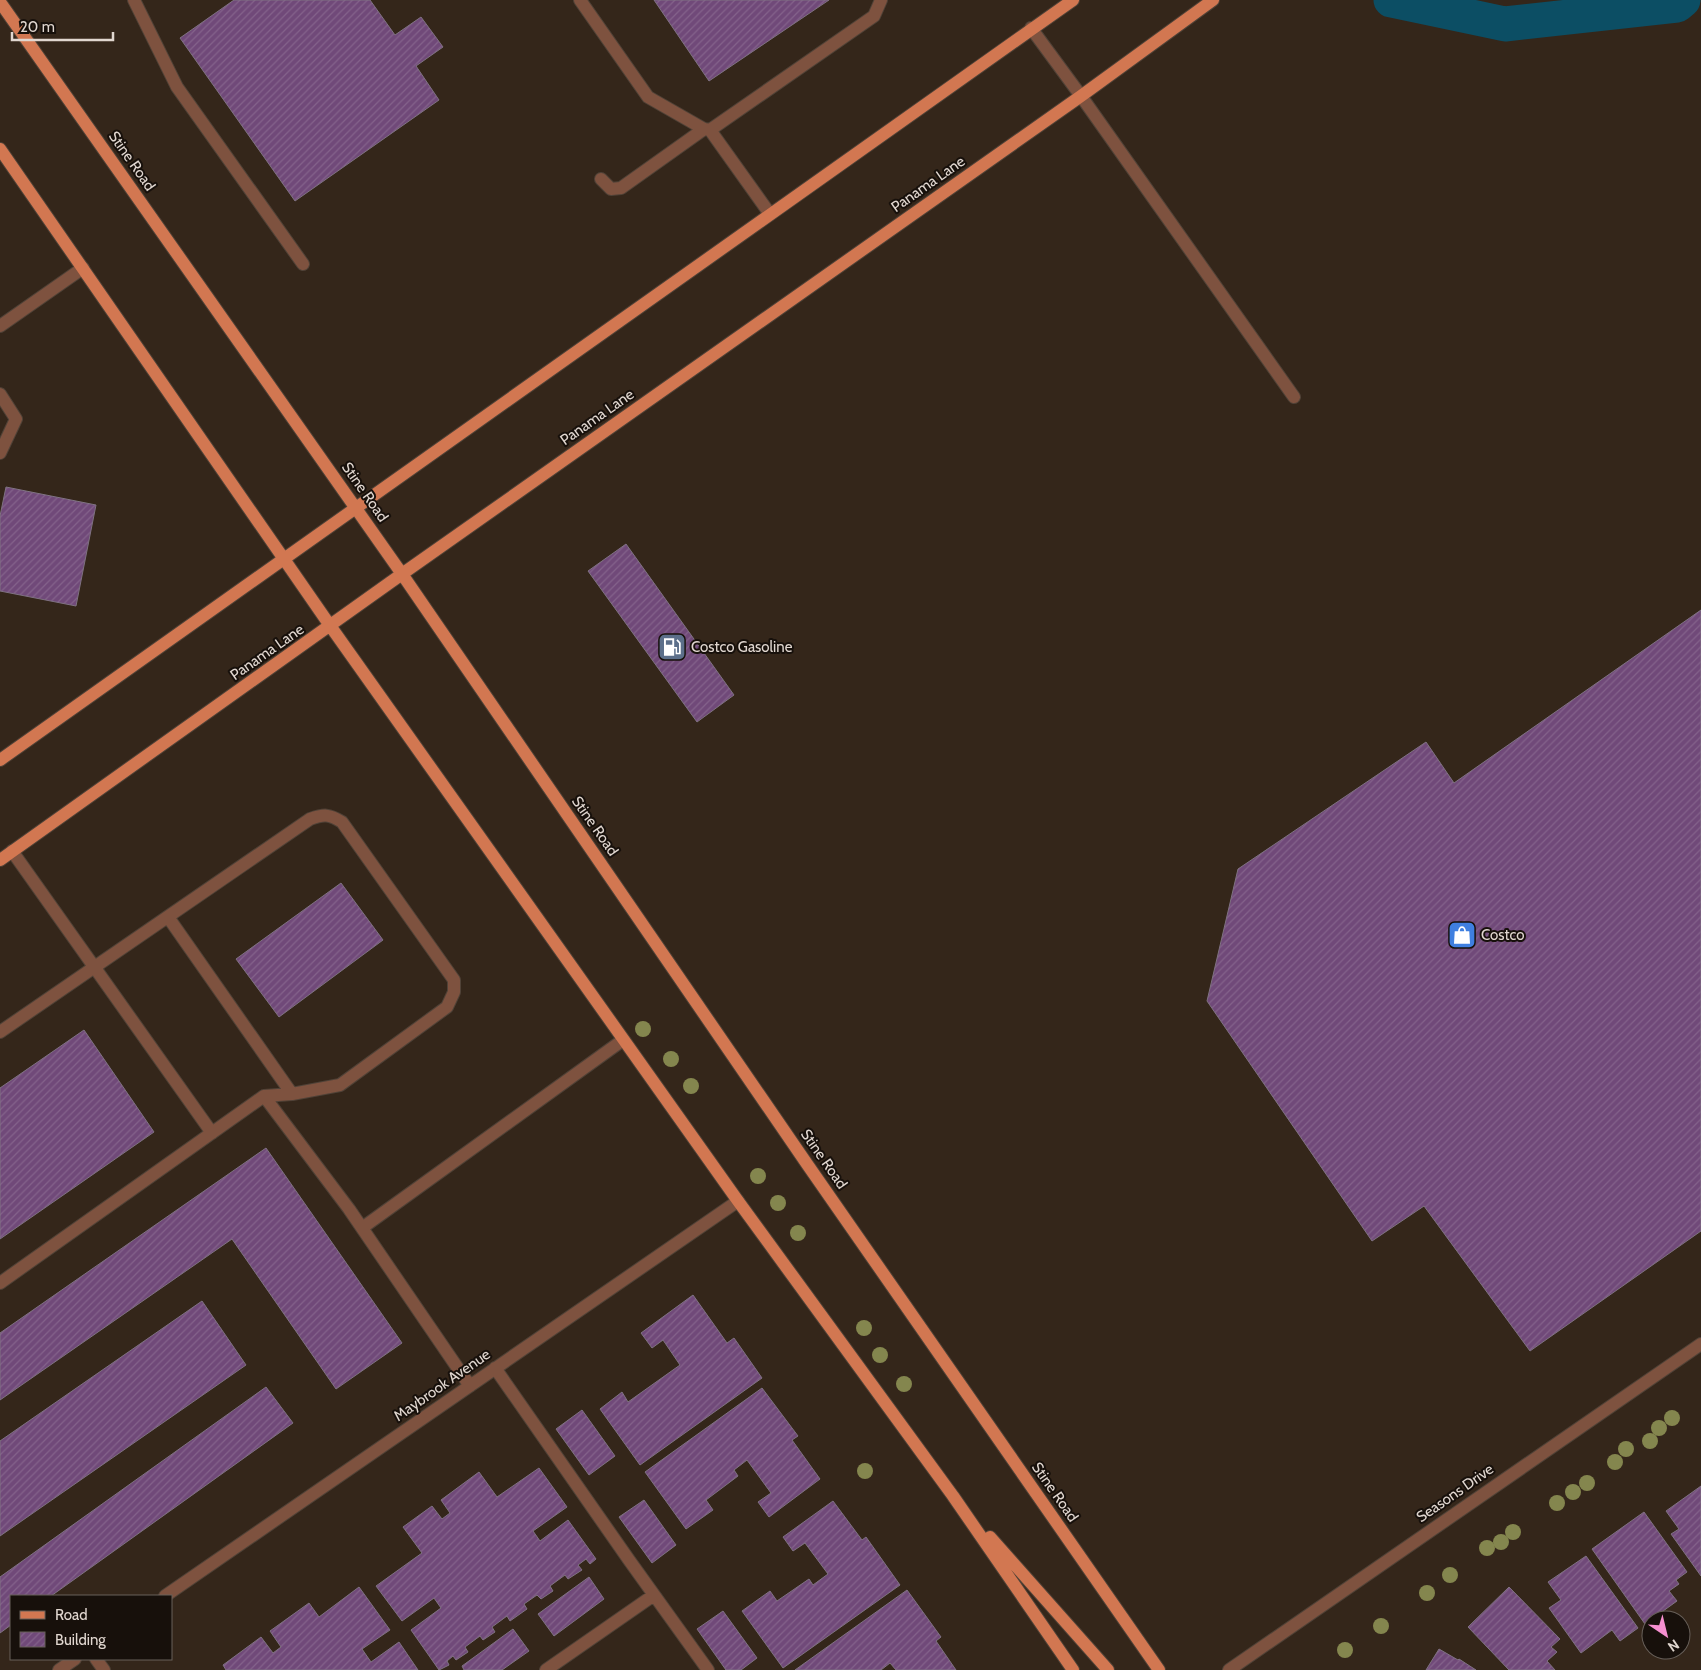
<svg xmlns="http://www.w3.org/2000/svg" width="1701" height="1670" font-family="Cabin,sans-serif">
	<defs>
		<pattern id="building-hatch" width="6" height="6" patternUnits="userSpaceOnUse" patternTransform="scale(1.25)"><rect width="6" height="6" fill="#704979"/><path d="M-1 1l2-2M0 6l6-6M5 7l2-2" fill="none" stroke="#84628b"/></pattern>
	</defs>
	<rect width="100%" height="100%" fill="#34261a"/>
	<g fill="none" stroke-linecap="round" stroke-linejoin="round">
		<!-- canal -->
		<path stroke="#0c4e64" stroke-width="35" d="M1391,0l114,24 172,-19 6,-5"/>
	</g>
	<!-- building -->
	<path fill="url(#building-hatch)" stroke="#7f7282" d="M234,0h136l25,35 26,-18 22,30 -27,19 23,34 -144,101 -115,-163z
		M654,0h175l-120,81z
		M6,487l90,18 -20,101 -76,-15v-75z
		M626,544l108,151 -37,27 -109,-151z
		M1701,610v621l-171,120 -106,-145 -52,35 -165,-240 31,-132 188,-127 28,41z
		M341,883l42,57 -104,77 -43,-58z
		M84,1030l70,102 -154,107v-151z
		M266,1148l136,195 -66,46 -104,-150 -232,161v-67z
		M693,1295l34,48 7,-5 28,40 -122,87 -40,-56 22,-17 6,10 52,-37 -17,-25 -11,8 -11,-15z
		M202,1301l44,64 -246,171v-95z
		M266,1387l27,36 -242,173h-40v29l-11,8v-56z
		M762,1388l36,48 -6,4 28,39 -51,38 -11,-15 13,-9 -24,-33 -13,10 4,6 -32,24 7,10 -27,19 -41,-57z
		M582,1410l33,46 -26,19 -33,-46z
		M539,1468l28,39 -34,24 7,10 28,-21 28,39 -6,5 -4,-5 -8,6 4,5 -14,9 -3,-4 -15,11 3,5 -12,8 -4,-4 -13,9 3,5 -17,12 -3,-5 -15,11 3,5 -12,8 -3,-4 -15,11 3,5 -12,8 -3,-4 -6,5 2,4 -10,5 -28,-40 30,-22 -7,-10 -32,23 -26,-35 46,-33 -19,-26 29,-21 10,13 8,-6 -9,-13 38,-28 18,25z
		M1701,1486v90l-30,-42 8,-5 -13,-18z
		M644,1500l32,45 -24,18 -33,-46z
		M833,1501l29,39 4,-3 34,48 -117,83 -41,-57 28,-20 7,10 32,-22 4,6 15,-11 -23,-31 -12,8 -10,-14z
		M1644,1512l43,60 -11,8 3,4 -10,7 8,10 -32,23 -53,-75z
		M1586,1556l52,72 -18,13 -8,-11 -31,23 -32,-45 12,-8 -13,-18z
		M589,1577l15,22 -50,37 -16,-22z
		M359,1587l31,43 -28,19 9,13 28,-20 19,28h-192l-3,-5 38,-28 12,16 8,-6 -11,-16 39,-28 10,14z
		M1509,1587l51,52 -9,8 6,5 -10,9 8,9h-46l-41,-43z
		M907,1590l34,47 -5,4 20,29h-60l-6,-7 -9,7h-86z
		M723,1611l34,47 -16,12h-15l-29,-41z
		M513,1629l16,22 -27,19h-38l-2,-4z
		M1439,1649l19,11 1,-1 17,11h-50z"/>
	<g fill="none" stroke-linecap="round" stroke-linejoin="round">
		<defs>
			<path id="minor" d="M134,0l43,87 126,177
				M580,0l68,97 56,32
				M1031,28l50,68 213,301
				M710,130l164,-114 7,-16
				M601,179l10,10 10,-1 83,-59 6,1 60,84
				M0,326l83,-58
				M0,394l16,25 -16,34
				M12,851l200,282
				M168,917l124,177
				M0,1032l310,-213c14,-5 19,-5 32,3l112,158v12l-7,15 -107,78 -48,9 -28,2 -264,187
				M264,1096l85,113 121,177
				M362,1228l261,-188
				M495,1368l134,192 79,110
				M165,1596l573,-395
				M96,1659l8,11
				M59,1670l16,-11
				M546,1670l108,-75
				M1229,1670l472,-326"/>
			<path id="major" d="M0,2l402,572 405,590 352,506
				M0,149l331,478 407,574 215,295 120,174
				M0,760l1073,-760
				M0,860l402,-286 679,-478 132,-96
				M990,1537l118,133"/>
		</defs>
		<!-- minor casing -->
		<use href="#minor" stroke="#504237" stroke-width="14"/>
		<!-- major casing -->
		<use href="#major" stroke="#504237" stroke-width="14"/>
		<!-- minor -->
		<use href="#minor" stroke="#7e523f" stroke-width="12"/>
		<!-- major -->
		<use href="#major" stroke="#d27751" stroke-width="12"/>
	</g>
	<!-- trees -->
	<g fill="#84864e">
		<circle cx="643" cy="1029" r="8"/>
		<circle cx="671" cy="1059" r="8"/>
		<circle cx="691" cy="1086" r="8"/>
		<circle cx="758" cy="1176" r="8"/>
		<circle cx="778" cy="1203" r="8"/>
		<circle cx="798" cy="1233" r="8"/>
		<circle cx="864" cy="1328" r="8"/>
		<circle cx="880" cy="1355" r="8"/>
		<circle cx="904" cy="1384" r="8"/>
		<circle cx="1672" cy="1418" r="8"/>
		<circle cx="1659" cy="1428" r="8"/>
		<circle cx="1650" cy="1441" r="8"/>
		<circle cx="1626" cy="1449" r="8"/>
		<circle cx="1615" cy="1462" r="8"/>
		<circle cx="865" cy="1471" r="8"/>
		<circle cx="1587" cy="1483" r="8"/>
		<circle cx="1573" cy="1492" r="8"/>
		<circle cx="1557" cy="1503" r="8"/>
		<circle cx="1513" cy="1532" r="8"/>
		<circle cx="1501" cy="1542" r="8"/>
		<circle cx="1487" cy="1548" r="8"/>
		<circle cx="1450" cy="1575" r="8"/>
		<circle cx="1427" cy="1593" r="8"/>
		<circle cx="1381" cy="1626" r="8"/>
		<circle cx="1345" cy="1650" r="8"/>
	</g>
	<!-- icons -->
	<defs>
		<symbol id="fuel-square" viewBox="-11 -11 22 22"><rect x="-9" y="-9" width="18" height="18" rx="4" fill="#5c6f8a" stroke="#17100b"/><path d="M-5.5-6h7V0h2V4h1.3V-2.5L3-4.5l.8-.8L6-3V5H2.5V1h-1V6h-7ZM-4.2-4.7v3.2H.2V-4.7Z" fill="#fff"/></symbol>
		<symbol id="shop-square" viewBox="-11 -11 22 22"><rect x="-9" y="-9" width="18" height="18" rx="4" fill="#3f7fe0" stroke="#17100b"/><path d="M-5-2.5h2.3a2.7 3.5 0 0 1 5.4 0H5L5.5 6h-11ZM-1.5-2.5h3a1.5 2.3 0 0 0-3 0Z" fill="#fff"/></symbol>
	</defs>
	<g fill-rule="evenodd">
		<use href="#fuel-square" x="656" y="631" width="32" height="32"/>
		<use href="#shop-square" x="1446" y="919" width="32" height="32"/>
	</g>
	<g text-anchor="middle" stroke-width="4" stroke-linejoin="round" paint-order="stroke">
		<!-- street labels -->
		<g font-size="15" fill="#e1d7d0" stroke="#17100b">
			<text transform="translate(132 161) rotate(55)" y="5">Stine Road</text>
			<text transform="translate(928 184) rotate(-35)" y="5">Panama Lane</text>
			<text transform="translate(597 417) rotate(-35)" y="5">Panama Lane</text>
			<text transform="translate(365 492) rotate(55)" y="5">Stine Road</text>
			<text transform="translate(267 652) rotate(-35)" y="5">Panama Lane</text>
			<text transform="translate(595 826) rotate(55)" y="5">Stine Road</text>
			<text transform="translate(824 1159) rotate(55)" y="5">Stine Road</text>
			<text transform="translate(442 1385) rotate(-35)" y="5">Maybrook Avenue</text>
			<text transform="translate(1055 1492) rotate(55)" y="5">Stine Road</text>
			<text transform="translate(1455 1493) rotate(-35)" y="5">Seasons Drive</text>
		</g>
		<!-- poi labels -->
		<g font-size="15" fill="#e1d7d0" stroke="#17100b" text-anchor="start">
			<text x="691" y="652">Costco Gasoline</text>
			<text x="1481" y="940">Costco</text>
		</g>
	</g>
	<!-- legend -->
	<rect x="10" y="1595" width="162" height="65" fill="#17100b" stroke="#68605a"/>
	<rect x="20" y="1611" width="25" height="8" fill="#d27751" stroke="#68605a"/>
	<text x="55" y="1620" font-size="15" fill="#e1d7d0">Road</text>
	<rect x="20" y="1632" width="25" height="15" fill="url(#building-hatch)" stroke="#68605a"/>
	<text x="55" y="1645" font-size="15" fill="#e1d7d0">Building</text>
	<!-- north arrow -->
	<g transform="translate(1666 1635) rotate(145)"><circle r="24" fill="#17100b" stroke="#68605a"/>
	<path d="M0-4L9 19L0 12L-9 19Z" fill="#f690d0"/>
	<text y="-8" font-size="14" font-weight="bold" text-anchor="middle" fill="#e1d7d0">N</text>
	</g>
	<!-- scale -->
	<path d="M12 32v8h101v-8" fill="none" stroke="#e1d7d0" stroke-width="2.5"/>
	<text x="20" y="32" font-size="15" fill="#e1d7d0" stroke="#17100b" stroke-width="4" paint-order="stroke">20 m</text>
</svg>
